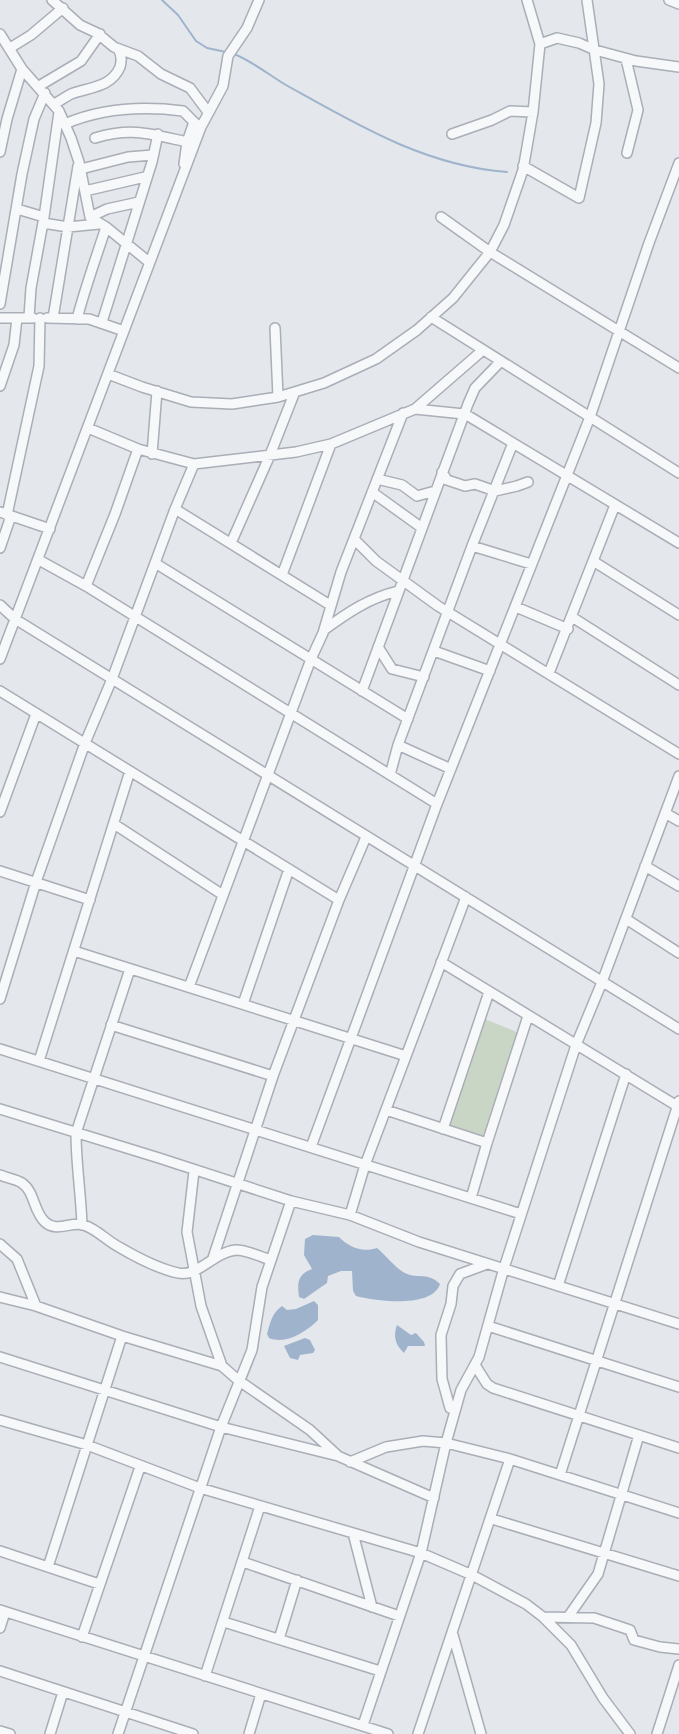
<svg xmlns="http://www.w3.org/2000/svg" width="679" height="1734" font-family="Jost,sans-serif">
	<rect width="100%" height="100%" fill="#e4e7ec"/>
	<!-- green -->
	<path fill="#c9d6c5" d="M480,1017l39,16 -34,109 -45,-15z"/>
	<!-- water -->
	<path fill="#9fb4cc" d="M313,1235l26,2c10,10 23,16 38,11 8,7 18,19 26,24 13,8 24,-1 37,12 -8,25 -65,17 -84,12l-3,-5 -1,-20h-11l-13,5 -1,7 -23,16 -5,-2c-2,-15 -1,-23 13,-28l-8,-14 1,-16z
		M314,1301l4,4v15c-12,12 -32,25 -49,18l-2,-4c3,-11 5,-21 15,-28l5,4 9,-1z
		M397,1325l14,10 5,-2 8,9 1,4h-17l-4,7c-9,-9 -11,-17 -7,-28z
		M305,1338l5,2 5,10 -2,3 -13,2 -2,5 -8,-2 -6,-12z"/>
	<g fill="none" stroke-linecap="round" stroke-linejoin="round">
		<!-- stream -->
		<path stroke="#9fb4cc" stroke-width="2" d="M162,0l16,15 18,26 11,7 19,4
			M234,54c18,7 35,21 52,31 70,39 139,81 221,87"/>
		<defs>
			<path id="minor" d="M52,0l28,25 17,8 17,14 24,9 23,18 29,14 18,24
				M669,0l10,4
				M0,34l22,35 37,42 12,27 8,24 11,55 16,10 43,35
				M540,44l17,-6 22,5 16,7 41,11 43,6
				M10,48l21,-13 32,-27
				M626,59l12,51 -11,43
				M39,86l42,-25 19,-27
				M54,104c6,-3 11,-7 17,-10 18,-7 40,-6 49,-27 2,-7 2,-12 -2,-18
				M65,124c37,-16 78,-18 118,-13l11,11
				M452,134l40,-14 18,-9 23,1
				M95,138c37,-11 56,-4 92,4
				M0,152l7,-33 15,-50
				M184,164l3,-22 7,-20 5,4
				M523,166l56,32 17,-75 3,-39 -12,-84
				M81,169l47,-12 25,-2
				M85,191l60,-14
				M17,209l27,8
				M90,217l17,-8 32,-7
				M441,217l49,35 189,116
				M43,223l25,4 31,-3
				M0,304l22,-130 12,-55 11,-26
				M29,317l2,-29 13,-71 15,-105
				M431,317l248,156
				M0,318h33
				M47,318l42,1 35,12
				M53,318l25,-152
				M77,319c8,-31 19,-61 29,-92
				M102,322l50,-160 6,-28
				M275,328l3,69
				M108,374l34,13 49,15 41,2 46,-7 46,-14 52,-24 41,-29 36,-32 37,-46 14,-27 19,-55 10,-58 7,-68 -13,-44
				M0,386l14,-41 3,-27
				M415,409l49,5 6,3 209,126
				M88,428l50,21 56,15 102,-12 35,-8 84,-35 68,-59
				M152,454l5,-63
				M442,472l5,8 18,6 10,-2 20,7 22,-5 11,-4
				M377,479l25,6 15,11 18,-5
				M372,492l50,36
				M175,509l155,96
				M0,512l50,17
				M7,515l32,-149 1,-48
				M354,539l22,22 62,45 241,148
				M231,543l39,-88 24,-61
				M472,546l59,18
				M0,548l11,-32
				M39,560l47,26 351,218
				M593,561l86,54
				M155,563l253,156
				M282,575l49,-131
				M86,586l29,-72 23,-65
				M0,605l15,14 664,410
				M516,607l52,22
				M572,617l107,68
				M324,630c23,-17 45,-32 74,-39
				M378,647l14,22 32,8
				M434,651l56,20
				M0,659l201,-532 22,-41 5,-30 19,-28 12,-28
				M549,673l66,-168
				M0,691l339,209
				M362,691l106,-287 7,-16 26,-27
				M398,745l53,24
				M390,775l8,-30 74,-199 41,-103
				M0,812l36,-98
				M665,813l14,8
				M114,824l109,71
				M645,866l34,20
				M0,871l90,29
				M626,919l53,34
				M74,951l332,105
				M441,962l236,144
				M189,987l122,-328 12,-26 18,-61 62,-159
				M0,999l36,-117 49,-139 27,-64 63,-170 19,-45
				M243,1004l46,-135
				M111,1025l162,51
				M0,1049l521,165
				M39,1061l91,-290
				M0,1109l159,49 132,43 59,14 69,27 260,82
				M386,1110l101,33
				M443,1129l46,-137
				M311,1147l126,-343 153,-387 59,-174 30,-80
				M194,1171l-7,61 14,74 21,60
				M0,1175c7,3 16,4 22,8 13,9 11,28 23,39 12,11 26,-1 39,3 14,5 23,16 35,22 17,10 40,22 59,26 19,5 36,-21 58,-23 11,0 25,7 35,10
				M471,1198l16,-55 41,-127
				M350,1215l15,-50 101,-268
				M82,1225c-1,-31 -6,-61 -6,-92l54,-164
				M0,1244l17,15 19,47
				M213,1258l60,-182 66,-176 27,-63
				M558,1286l68,-212
				M0,1297l36,9 86,30 100,30 16,14 72,50 27,25
				M488,1326l191,61
				M0,1357l221,70 117,29 96,42
				M475,1365l12,19 6,4 186,60
				M450,1408l-8,-29 -1,-44 10,-31 2,-18 7,-12 27,-10
				M0,1420l87,25 113,43 221,65 51,22 54,29 17,13 51,1 36,12 4,10 26,7 19,2
				M350,1462l36,-15 37,-6 23,2 64,16 169,54
				M560,1475l119,-374
				M492,1519l187,57
				M353,1533l19,74
				M0,1551l99,33
				M243,1562l156,54
				M48,1567l74,-231
				M0,1610l388,124
				M543,1617l28,28 32,53 27,36
				M568,1617l30,-43 41,-139
				M224,1622l156,49
				M0,1628l5,-16
				M453,1635l28,99
				M82,1637l58,-170
				M279,1639l18,-59
				M0,1671l193,63
				M205,1676l55,-170
				M363,1725l58,-172 25,-110 15,-53 18,-33 25,-89 72,-223 26,-63 77,-206
				M0,1731l10,3
				M50,1734l13,-42
				M118,1734l103,-307 31,-77 10,-63 29,-86
				M249,1734l12,-40
				M418,1734l92,-275
				M657,1734l22,-69"/>
		</defs>
		<!-- minor casing -->
		<use href="#minor" stroke="#a9aeb7" stroke-width="12"/>
		<!-- minor -->
		<use href="#minor" stroke="#f7f8fa" stroke-width="9"/>
	</g>
</svg>
